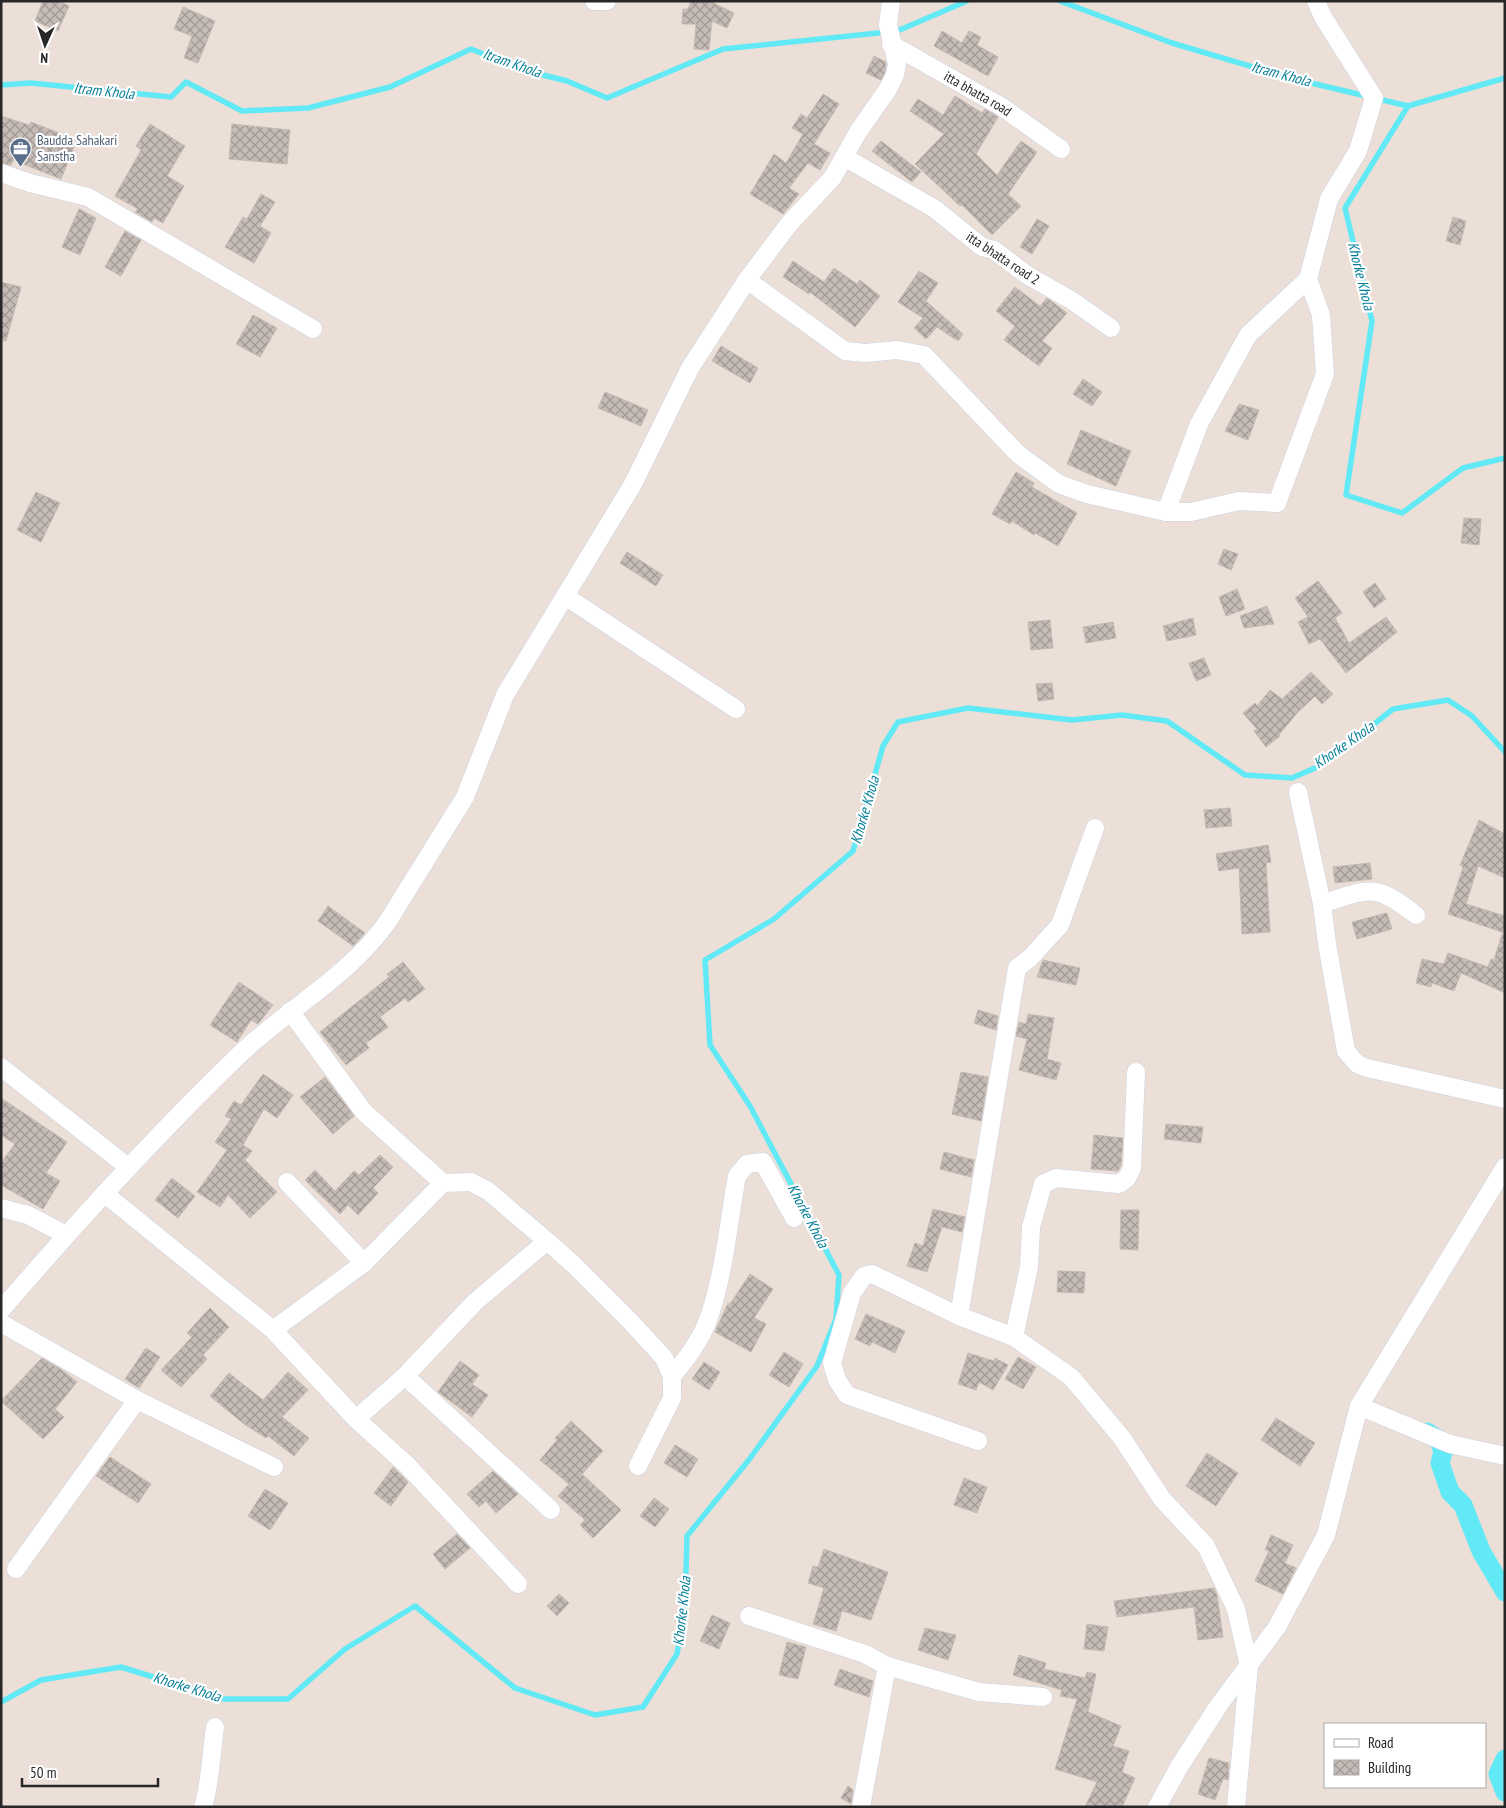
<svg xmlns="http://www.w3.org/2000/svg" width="1506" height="1808" font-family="'PT Sans Narrow',sans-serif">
	<defs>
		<pattern id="building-cross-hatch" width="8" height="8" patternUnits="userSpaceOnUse" patternTransform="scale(1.25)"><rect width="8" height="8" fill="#c6bcb7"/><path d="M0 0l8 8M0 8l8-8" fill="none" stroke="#a19995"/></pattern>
	</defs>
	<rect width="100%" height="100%" fill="#ebdfd7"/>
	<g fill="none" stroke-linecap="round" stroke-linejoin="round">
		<!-- stream -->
		<path stroke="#61eaf6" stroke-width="5.5" d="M1060,1l112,42 118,35 118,28 97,-28
			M1,85l30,-2 140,14 15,-15 56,29 66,-3 82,-21 81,-38 52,21 44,11 40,17 116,-49 165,-17 14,-3 65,-28
			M1408,106l-63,102 27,113 -26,174 56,18 61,-45 42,-10
			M1,1702l40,-22 80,-13 103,32h64l57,-50 70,-43 100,82 80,27 48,-8 34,-53 8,-50 2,-68 61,-75 69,-95 19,-47 3,-44 -89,-169 -40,-61 -5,-85 69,-41 79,-68 30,-105 15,-24 70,-14 104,12 50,-5 45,6 78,54 47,3 32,-14 69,-55 55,-9 24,16 33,36"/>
		<!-- canal -->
		<path stroke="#61eaf6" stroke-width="19" d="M1427,1432l12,8 4,12 -3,11 10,29 13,13 18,46 24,41
			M1505,1759l-7,15 7,18"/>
	</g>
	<!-- building -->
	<path fill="url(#building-cross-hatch)" stroke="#c6bbb1" d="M43,1h15l11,5 -11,25 -23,-10z
		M691,1h18l25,12 -7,15 -15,-7 -3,29 -15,-1 2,-25h-14l1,-15h5z
		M183,7l32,14 -17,42 -14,-5 8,-22 -18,-7z
		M942,31l20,12 7,-12 12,6 -4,8 21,12 -10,19 -54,-30z
		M874,56l12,6 -1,10 -4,8 -15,-7z
		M823,94l16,10 -25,40 16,9 -10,17 -12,-7 -19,25 10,6 -16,20 -33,-20 24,-40 12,9 17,-29 -11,-6 9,-14 6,4z
		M955,96l27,17 3,-4 13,8 -22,37 21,21 24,-34 16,11 -29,42 13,12 -29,29 -30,-30 -2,1 -45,-42 29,-30 -34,-23 8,-12 25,16z
		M1,116l28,9 2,-3 46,18 -16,39 -48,-19 -2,5 -10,-2z
		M150,124l35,22 -18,30 17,10 -21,37 -9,-5 -2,4 -17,-10 3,-3 -23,-13 26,-46 -5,-4z
		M232,124l58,6 -3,34 -58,-5z
		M881,141l40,31 -9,10 -40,-31z
		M261,194l14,8 -15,24 11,7 -17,30 -29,-16 18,-30 4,2z
		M79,209l17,9 -16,37 -18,-8z
		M1453,217l13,4 -6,24 -14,-4z
		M1037,219l12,7 -17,28 -12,-7z
		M125,231l16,9 -20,36 -16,-9z
		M793,261l31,21 10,-14 23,16 3,-4 20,16 -25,31 -45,-35 -1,2 -26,-17z
		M919,271l19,12 -12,18 37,33 -5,7 -21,-14 -11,12 -12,-11 9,-10 -25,-16z
		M1,282l20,5 -15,54 -5,-1z
		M1015,287l25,19 7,-8 20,15 -25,28 10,7 -13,18 -35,-26 11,-14 -19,-15z
		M253,315l24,13 -17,29 -24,-13z
		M721,346l37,22 -8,15 -38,-22z
		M1083,379l19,13 -10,14 -19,-12z
		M605,392l43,18 -7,16 -43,-18z
		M1239,404l20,6 -11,30 -23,-9z
		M1081,430l50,21 -15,35 -49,-22z
		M1016,472l18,11 -2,4 45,26 -19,33 -23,-13 -1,2 -22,-14 -2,3 -18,-10z
		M36,492l24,11 -19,39 -24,-12z
		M1464,518l17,1 -2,26 -18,-2z
		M1224,549l14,5 -7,16 -13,-6z
		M627,552l36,23 -7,11 -36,-23z
		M1318,581l24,32 -7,5 14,25 37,-26 11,15 -51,41 -26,-34 -11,5 -11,-22 10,-5 -13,-19z
		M1375,583l11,16 -12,9 -11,-16z
		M1237,589l8,20 -19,7 -7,-19z
		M1267,606l7,18 -30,4 -4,-12z
		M1193,618l3,17 -29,6 -4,-15z
		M1050,620l3,28 -22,2 -3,-28z
		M1113,622l3,16 -30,5 -3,-16z
		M1204,658l7,17 -15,6 -7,-18z
		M1311,672l22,22 -11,10 -7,-8 -18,17 -18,22 1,1 -14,11 -12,-16 3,-2 -14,-16 12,-10 2,3 13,-16 12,9z
		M1052,683l2,16 -16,2 -2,-17z
		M1230,808l2,18 -26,2 -2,-18z
		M1479,820l26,14v44l-27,-12 -12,38 39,12v17l-57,-19 15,-47 -3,-2z
		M1268,845l3,17 -5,1 4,69 -28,2 -3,-66 -20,3 -3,-17z
		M1370,863l2,16 -37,4 -2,-16z
		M328,906l37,27 -12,13 -35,-25z
		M1387,913l5,16 -35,10 -5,-17z
		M1502,934l3,1v58l-44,-20 -7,18 -22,-8 -1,4 -15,-4 6,-24 22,5 4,-11 40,14 3,-8 3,1z
		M1043,960l37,8 -4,17 -39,-8z
		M403,962l22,27 -17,13 -3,-4 -25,19 8,10 -22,16 3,5 -23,17 -26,-33 69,-55 -2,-3z
		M239,982l34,23 -15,19 -7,-4 -14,22 -27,-17z
		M978,1010l20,6 -2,14 -22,-7z
		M1028,1014l26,4 -7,41 14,4 -5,17 -37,-10 8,-31 -11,-3 3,-14 7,2z
		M961,1072l27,5 -7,44 -29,-7z
		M263,1074l30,21 -16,23 -13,-9 -21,36 9,6 -7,9 32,32 -27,26 -22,-23 -8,12 -23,-15 30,-42 -12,-8 16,-23 -6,-3 9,-15 7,4z
		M325,1077l29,39 -21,18 -33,-37z
		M1,1098l66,44 -21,31 14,8 -17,28 -42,-24v-22l14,-19 -14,-9z
		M1166,1124l37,3 -2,16 -37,-4z
		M1094,1135l29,3 -2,27 -3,6 -27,-2z
		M944,1152l30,8 -3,17 -31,-8z
		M380,1155l13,12 -20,21 5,5 -20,22 -10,-10 -8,9 -35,-34 10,-10 20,21 19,-20 5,4z
		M172,1178l23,18 -17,22 -23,-18z
		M933,1209l32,8 -3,15 -20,-5 -15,45 -20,-6 8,-23 8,3z
		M1121,1210h18l-1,40 -18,-1z
		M1058,1271l27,1 -1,21 -27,-1z
		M750,1274l23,15 -19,29 12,6 -15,28 -36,-20 13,-29 2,1z
		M210,1308l19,19 -26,28 4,4 -26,28 -20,-17 31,-33 -5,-4z
		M866,1314l39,17 -10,22 -23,-11 -2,4 -15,-7z
		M146,1348l14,9 -21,31 -14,-9z
		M784,1352l19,12 -14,23 -20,-12z
		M968,1353l26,8 1,-3 13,7 -15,25 -14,-8 -3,8 -18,-6z
		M1018,1357l18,10 -13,22 -18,-10z
		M42,1358l20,12 15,12 -22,27 9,8 -21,22 -42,-38z
		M460,1361l19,14 -7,9 16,11 -16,22 -34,-25z
		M704,1362l16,10 -11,18 -17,-11z
		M288,1372l20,18 -26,27 27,21 -15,18 -26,-20 -2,2 -22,-14 -34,-28 19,-23 34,27z
		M1276,1418l39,25 -15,23 -39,-26z
		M571,1421l32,30 -21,23 39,36 -28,28 -13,-13 5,-5 -27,-24 11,-12 -29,-24 17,-20 -2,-2z
		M675,1445l23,14 -11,18 -23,-14z
		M1207,1453l31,20 -22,33 -30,-20z
		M110,1457l41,27 -13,19 -42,-27z
		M393,1467l15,15 -17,24 -17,-13z
		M493,1471l25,23 -22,19 -10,-12 -7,6 -12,-13z
		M964,1478l23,9 -10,26 -23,-8z
		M265,1489l23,14 -18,27 -22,-14z
		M654,1498l15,11 -14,18 -15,-11z
		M457,1534l13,14 -25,21 -12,-15z
		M1271,1535l22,10 -8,18 11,5 -13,26 -28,-13 14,-30 -4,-1z
		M824,1549l64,23 -17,48 -29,-9 -6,20 -23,-7 11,-36 -16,-5 5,-17 5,1z
		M1214,1588l3,7 6,42 -25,3 -4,-33 -77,10 -3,-16z
		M559,1594l10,9 -12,13 -10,-10z
		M712,1615l18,8 -11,26 -19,-8z
		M1087,1624l21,3 -4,24 -20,-2z
		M925,1628l31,7 -8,25 -30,-10z
		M787,1642l19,5 -8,32 -19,-4z
		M1019,1655l27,8 -2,6 41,9 2,-6 9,2 -8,38 33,14 -8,20 16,5 -7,21 13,6 -13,29h-37l12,-25 -42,-13 22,-70 -17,-3 2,-6 -49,-15z
		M840,1669l33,12 -4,16 -35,-12z
		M1209,1758l20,5 -1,17 -5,-1 -8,21 -17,-6z
		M848,1786l5,4 -2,14 -10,-6z"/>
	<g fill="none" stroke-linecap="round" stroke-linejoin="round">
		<defs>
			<g id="minor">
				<path d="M594,1h13"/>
				<path id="s1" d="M891,44l111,63 59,42"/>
				<path d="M844,157l91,52 47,38 12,3 33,25 44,25 40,28"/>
				<path d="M1,173l29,10 58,14 225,132"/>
				<path d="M747,280l98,71 20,2 32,-3 27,5 94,99 41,30 28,10 79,18h25l48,-11 38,2 48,-129 -4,-59 -13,-36 21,-80 29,-48 16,-53 -51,-81 -7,-16"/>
				<path d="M1166,512l33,-88 49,-89 60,-56"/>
				<path d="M565,596l171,113"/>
				<path d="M1298,792l24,112 5,40 19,107 11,13 10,4 138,31"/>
				<path d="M1322,904c48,-16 53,-21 94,11"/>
				<path d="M1,1067l127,100"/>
				<path d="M287,1182l77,81"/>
				<path d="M443,1183l28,-1 17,9 59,50"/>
				<path d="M105,1194l168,136 83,89 51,46 111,119"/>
				<path d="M1,1208l27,7 38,20"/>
				<path d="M1,1310c76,-88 154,-174 238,-255 48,-46 111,-79 149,-134l77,-124 40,-102 128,-211 57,-116 57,-88 42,-56 44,-47 25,-45 30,-43 7,-14 2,-11 -9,-39 3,-24"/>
				<path d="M959,1316l58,-348 13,-10 30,-33 35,-97"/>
				<path d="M1,1323l136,77 137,67"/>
				<path d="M273,1330l91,-67 79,-80 -79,-71 -74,-101"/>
				<path d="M1014,1337l15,-70 2,-40 12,-43 13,-6 63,6 8,-6 5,-10 4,-96"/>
				<path d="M405,1376l146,134"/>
				<path d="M672,1376c13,-15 26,-32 34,-51 18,-45 22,-101 31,-149l10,-12 16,-2 31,56"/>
				<path d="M1359,1406l91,38 55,12"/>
				<path d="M356,1419l49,-43 70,-74 72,-61 26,23 57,57 34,37 8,18v22l-34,68"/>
				<path d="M978,1441l-131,-46 -10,-15 -5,-17 20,-70 12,-17 8,-2 87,42 55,21 57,40 51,61 40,61 44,47 30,63 13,57 -13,141"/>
				<path d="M16,1569l121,-169"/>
				<path d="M749,1616l116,38 22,12"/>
				<path d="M203,1807c8,-26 8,-53 12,-80"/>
				<path d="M861,1807l26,-141 92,26 64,5"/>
				<path d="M1157,1807l22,-40 40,-62 58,-78 49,-92 33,-129 146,-239"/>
			</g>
		</defs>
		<!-- minor casing -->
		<use href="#minor" stroke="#ccd4e2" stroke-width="19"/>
		<!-- minor -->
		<use href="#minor" stroke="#fff" stroke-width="18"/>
	</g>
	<!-- icons -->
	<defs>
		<symbol id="office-pin" viewBox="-11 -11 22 30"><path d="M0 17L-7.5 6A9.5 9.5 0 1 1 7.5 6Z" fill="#5c6f8a" stroke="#fff"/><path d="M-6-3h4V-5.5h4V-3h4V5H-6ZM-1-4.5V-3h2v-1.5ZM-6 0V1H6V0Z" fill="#fff"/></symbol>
	</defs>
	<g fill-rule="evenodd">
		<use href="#office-pin" x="8" y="136" width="25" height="34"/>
	</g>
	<g text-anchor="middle" stroke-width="4.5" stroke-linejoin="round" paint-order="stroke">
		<!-- street labels -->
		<g font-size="14" fill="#272727" stroke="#fff">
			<text dy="5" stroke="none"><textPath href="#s1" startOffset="100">itta bhatta road</textPath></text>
			<text transform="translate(1003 258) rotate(33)" y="5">itta bhatta road 2</text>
		</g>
		<!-- service labels -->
		<g font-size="14" fill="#4e5e75" stroke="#fff" text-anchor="start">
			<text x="37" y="145">Baudda Sahakari<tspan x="37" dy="16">Sanstha</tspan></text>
		</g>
		<!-- water labels -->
		<g font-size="15" font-style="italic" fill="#057f97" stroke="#fff">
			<text transform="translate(512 63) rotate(19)" y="5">Itram Khola</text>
			<text transform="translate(1281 74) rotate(15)" y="5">Itram Khola</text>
			<text transform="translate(104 91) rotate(6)" y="5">Itram Khola</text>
			<text transform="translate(1361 276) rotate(76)" y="5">Khorke Khola</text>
			<text transform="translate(1344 745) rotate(-35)" y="5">Khorke Khola</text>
			<text transform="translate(865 810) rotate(-74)" y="5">Khorke Khola</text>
			<text transform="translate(808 1216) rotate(62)" y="5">Khorke Khola</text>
			<text transform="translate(682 1611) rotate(-84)" y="5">Khorke Khola</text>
			<text transform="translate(187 1687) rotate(17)" y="5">Khorke Khola</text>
		</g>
	</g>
	<!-- border -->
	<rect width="1506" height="1808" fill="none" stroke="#272727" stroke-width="5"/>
	<!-- legend -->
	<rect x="1324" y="1723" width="162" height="65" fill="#ffffff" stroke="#a9a9a9"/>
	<rect x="1334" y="1739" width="25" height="8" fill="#ffffff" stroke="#a9a9a9"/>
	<text x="1368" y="1748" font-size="15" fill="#272727">Road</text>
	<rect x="1334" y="1760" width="25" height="15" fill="url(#building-cross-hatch)" stroke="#a9a9a9"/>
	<text x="1368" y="1773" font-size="15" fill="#272727">Building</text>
	<!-- north arrow -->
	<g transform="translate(45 45) rotate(183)" stroke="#ffffff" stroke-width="4" paint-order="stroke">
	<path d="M0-4L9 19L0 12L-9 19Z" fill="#272727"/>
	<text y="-8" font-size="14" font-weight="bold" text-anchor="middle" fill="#272727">N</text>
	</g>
	<!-- scale -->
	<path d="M22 1778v8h136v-8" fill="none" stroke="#272727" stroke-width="2.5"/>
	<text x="30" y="1778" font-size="15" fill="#272727" stroke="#ffffff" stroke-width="4" paint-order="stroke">50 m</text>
</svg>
